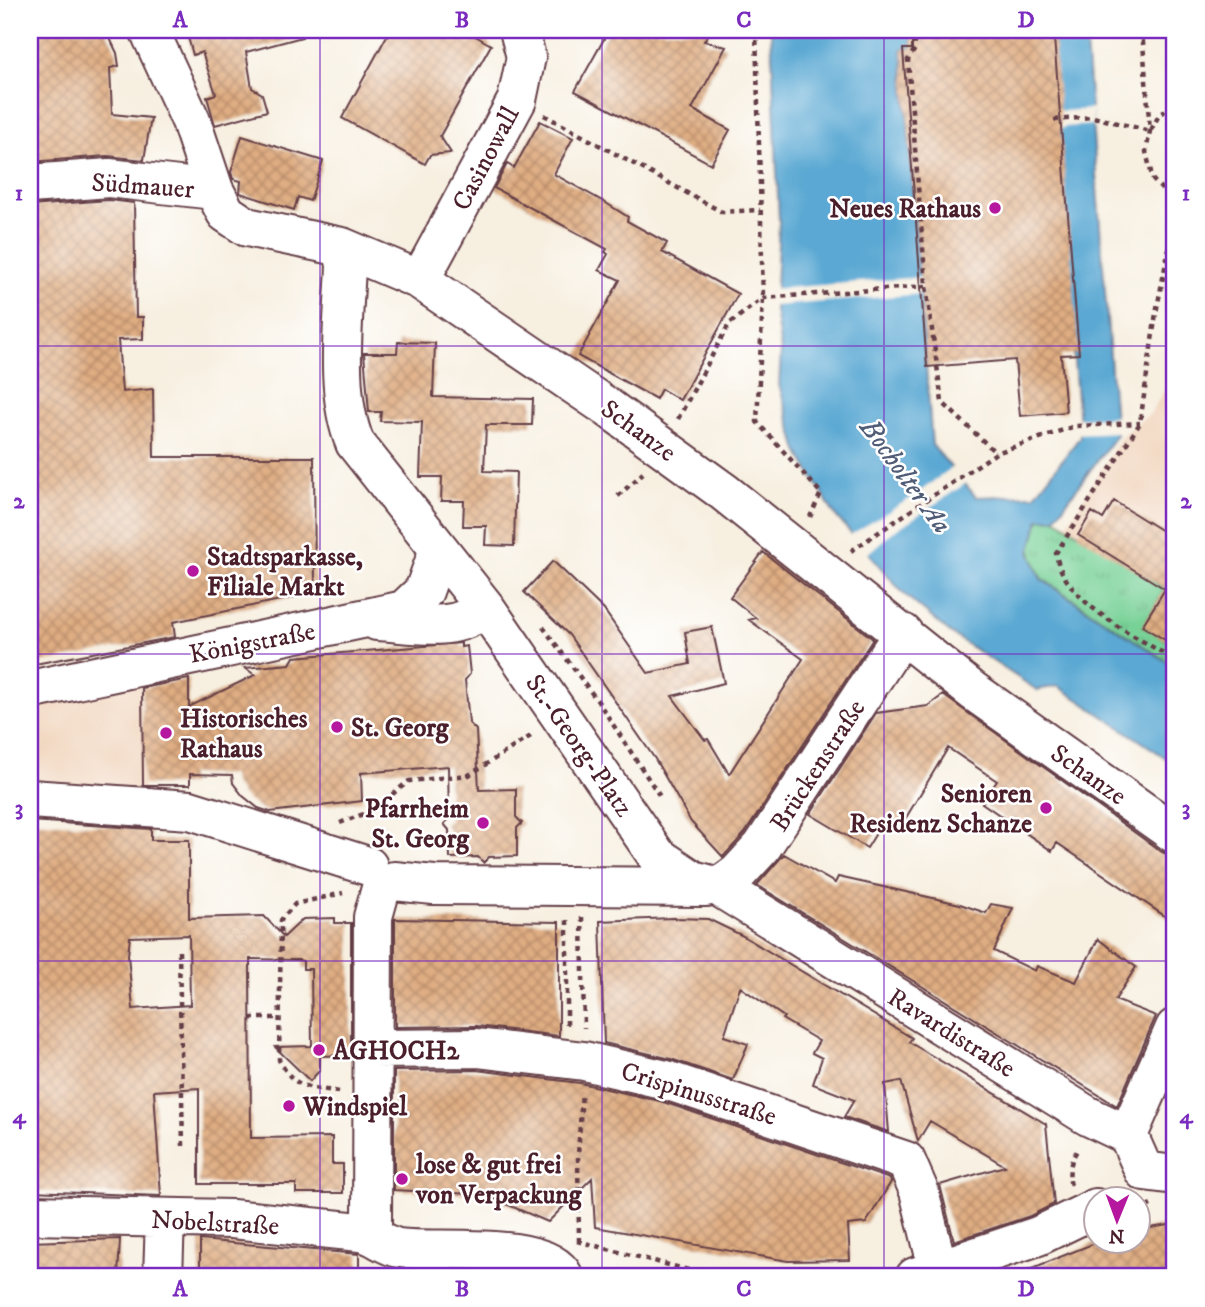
<svg xmlns="http://www.w3.org/2000/svg" width="1205" height="1307" font-family="'IM FELL DW Pica',serif">
	<defs>
		<pattern id="grass-tufts" width="24" height="20" patternUnits="userSpaceOnUse" patternTransform="scale(1.75)"><rect width="24" height="20" fill="#78d197"/><path d="M3 7l-1-3M5 7V3M7 7l1-3M15 17l-1-3M17 17v-4M19 17l1-3" fill="none" stroke="#69b382"/></pattern>
		<pattern id="building-cross-hatch" width="8" height="8" patternUnits="userSpaceOnUse" patternTransform="scale(1.75)"><rect width="8" height="8" fill="#dfad82"/><path d="M0 0l8 8M0 8l8-8" fill="none" stroke="#b78c6b"/></pattern>
	</defs>
	<rect width="100%" height="100%" fill="#fff"/>
	<filter id="ink" filterUnits="userSpaceOnUse"><feTurbulence type="fractalNoise" baseFrequency=".0143" numOctaves="2"/><feDisplacementMap in="SourceGraphic" scale="14" xChannelSelector="R" yChannelSelector="G"/><feConvolveMatrix kernelMatrix="1 2 1 2 8 2 1 2 1" color-interpolation-filters="sRGB"/></filter>
	<filter id="wash" filterUnits="userSpaceOnUse"><feTurbulence type="fractalNoise" baseFrequency=".00686" numOctaves="4" result="noise"/><feDisplacementMap in="SourceGraphic" scale="28" xChannelSelector="R" yChannelSelector="G"/><feGaussianBlur stdDeviation="1.57" result="paint"/><feColorMatrix in="noise" values="0 0 0 0 0 0 0 0 0 0 0 0 0 0 0 0 0 1.4 0 .05"/><feComposite in="paint" operator="in"/></filter>
	<g filter="url(#wash)">
		<rect width="100%" height="100%" fill="#f7efe0"/>
		<!-- built -->
		<path fill="#f1d5bd" d="M1175,373v272l-33,-20 -84,-85 65,-106 27,-20z
			M140,665l3,141 -113,-7v-109z"/>
		<!-- grass -->
		<path fill="url(#grass-tufts)" stroke="#617861" stroke-width="2" d="M1055,518l110,71 -22,37 32,20v21l-134,-89 -11,-27 9,-32z"/>
		<!-- water -->
		<path fill="#5aa8d3" stroke="#52647f" stroke-width="2" d="M771,30h140l1,18 -10,1 30,396 44,52 59,-2 45,-58 -32,-407h37l31,405 -61,83 -16,1 -9,33 11,27 134,88v97l-117,-78 -21,4 -87,-57 -47,-40 -69,-79 -36,-63 -19,-66 2,-35 -6,-40 4,-89z"/>
		<!-- pier -->
		<path fill="#f7efe0" d="M1055,106l7,5 30,-2 1,16 -29,2 -4,4z
			M922,277l1,17 -149,12 -2,-17z
			M1119,417v15l-43,2v-16z
			M954,466l14,16 -78,52 -24,21 -16,-20 64,-39z"/>
		<g id="blocks">
			<!-- building -->
			<path fill="url(#building-cross-hatch)" fill-rule="evenodd" d="M30,30h76l11,23 2,13 -9,2 2,46 39,4 -7,42 -37,-4 -77,6z
				M186,30h115l1,7 -56,15 6,36 10,6 5,17 -52,14 -8,-28 9,-3 -14,-42 -9,3z
				M390,30h75l26,15 -51,91 11,17 -21,2 -5,9 -83,-46z
				M609,30h102l-7,11 22,6 -34,62 38,21 -19,34 -136,-73z
				M912,30h128l1,9 13,-1 25,316 -18,1 5,57 -46,4 -5,-56 -88,7 -24,-318h9z
				M540,121l33,17 -19,36 52,29 22,14 -1,4 40,22 -5,9 76,42 -58,106 -19,-11 -5,10 -78,-43 42,-76 -21,-10 9,-16 -3,-2 2,-3 -113,-61 13,-24 7,4z
				M242,136l81,25 -13,40 -12,-4 -4,13 -54,-17 1,-12 -8,-2 -2,-7z
				M109,200l25,3 2,114h7v22l-25,1 4,52 31,-3 1,68h160l1,136 -142,29 2,15 -145,28v-459z
				M398,342l37,1 -2,54 100,2 -1,26h-46l-2,46 32,1 -2,74 -29,-1 1,-19h-23l1,-25h-23l1,-24h-22l2,-55 -42,-1 1,-9h-12l-5,-59h33z
				M1114,501l61,38v107l-33,-20 23,-37 -87,-54 14,-23 11,7z
				M763,552l110,87 -128,194 -22,24 -32,-35 -36,-63 -86,-124 -45,-43 29,-31 51,49 44,63 42,-9 -5,-32 27,-5 12,56 -52,13 33,44 3,-1 21,35 74,-115 -54,-39 7,-2 -26,-21z
				M461,643v4l6,-1 3,28 -5,6 4,43 7,7 3,60 37,-1v28l6,6 -5,5v28l-28,1 -5,6 -6,-6 -28,1 -1,-28 -5,-6 5,-5 -1,-53 -87,7 1,28 -92,11 -12,-4 -15,-12 -10,-13 -1,-8 -42,-1v11h-47l-1,-97 47,-9v28l66,-32 -10,-7 45,-4 4,-7z
				M943,695l219,157 13,5v66l-118,-80 -5,8 -70,-48 15,-22 -49,-33 -47,78 -15,-9 -19,31 -57,-34 66,-101 52,-7z
				M30,821l121,8v11h38v78l75,-2 20,21 19,-18 32,-1v5h16v132l-31,1v14l-10,11 -35,-34 37,-1 -1,-77h-8v-8l-4,-1 -49,-1 1,179 81,-1v27h11v29h-47v-9h-97v-96l-45,3 7,105 -131,-5zM189,935l1,70 -57,4 -5,-54 2,-18z
				M784,854l51,29 3,-6 122,27 26,9 5,-9 22,4 -19,43 41,20 2,-5 39,16 22,-43 38,28 -21,33 41,16 -39,90 -360,-221z
				M673,918l35,1 35,17 169,102 -3,4 137,82 8,80 -24,12 -76,25 -14,-56 65,-19 -75,-45 -12,20 -17,-60 -16,3 4,48 -45,-15 10,-17 -41,-16 9,-26 -10,-5 7,-12 -37,-22 2,-2 -44,-30 -16,49 24,8 -15,36 -62,-21 -67,-16 -4,-122z
				M395,919l164,3v114l-82,-10 -82,1z
				M476,1070l104,13 80,18 230,78 1,3 -25,41 -18,2 2,35 -62,1 -193,-34 -3,-49 -44,44 -56,-24v-3l-98,-5v-119z
				M1175,1224v53h-165l90,-36h38v-11z
				M120,1239l-2,38h-88v-35z
				M200,1240l159,14v23h-159z"/>
		</g>
	</g>
	<g filter="url(#ink)">
		<use href="#blocks" fill-opacity="0" stroke="#643e46" stroke-width="2"/>
		<g fill="none" stroke-linecap="round" stroke-linejoin="round">
			<defs>
				<path id="minor" d="M149,30l42,91 23,69 12,23 21,14 95,20 78,33 187,127 117,85 249,199 202,143
					M30,184l79,-6 105,12
					M342,247l4,18c-2,54 -12,128 9,178l130,164 172,249 36,24 26,7 369,229 40,19 16,36 31,4
					M420,280l97,-180 9,-43 -7,-27
					M377,621c37,2 79,13 108,-14
					M30,690l374,-80 20,-19 15,-42
					M30,799l160,11 178,56
					M719,887l19,-14 24,-26 141,-214
					M373,1049l104,-1 107,13 82,19 240,81 13,30 19,78
					M1128,1135l47,-107
					M30,1215l202,4 128,13c15,2 25,14 39,16 36,5 148,-8 165,29
					M372,1233l1,-316 8,-29 13,-7 40,4 272,2
					M163,1277l2,-59
					M915,1277l123,-41 58,-28"/>
			</defs>
			<!-- minor casing -->
			<use href="#minor" stroke="#643e46" stroke-width="42"/>
			<!-- path -->
			<path stroke="#643e46" stroke-width="4.5" stroke-dasharray="5 5" stroke-linecap="butt" d="M756,30l7,268 -6,124 64,71 -11,24
				M914,30l1,19 -7,11 18,226 16,116 54,51
				M1142,30l8,101 -4,21 7,28 22,23
				M544,115l178,97 38,-2
				M1054,120l39,-3 57,14
				M1151,130l7,-13 17,-15
				M1175,217l-19,96 -16,110 -84,130c6,49 81,84 119,107
				M678,419l51,-95 34,-26 163,-12
				M618,496l25,-23
				M851,551l145,-98 79,-27 65,-3
				M543,627l56,76 62,95
				M340,823l31,-12 38,-30 60,-6 65,-41
				M582,917l2,111
				M179,951l4,195
				M250,1018h29
				M567,1025v-106
				M339,1092c-31,-6 -43,-1 -60,-32l2,-140 14,-16 48,-11
				M1071,1185c-4,-10 0,-30 9,-37
				M1138,1211l13,-6
				M577,1241l115,30 45,6
				M579,1242l-1,-87 4,-63"/>
			<!-- minor -->
			<use href="#minor" stroke="#fff" stroke-width="38"/>
		</g>
	</g>
	<!-- grid -->
	<path fill="none" stroke="#7b2cbf" stroke-width="2" stroke-opacity="0.55" d="M320,30v1247M602,30v1247M884,30v1247M30,346h1145M30,654h1145M30,961h1145"/>
	<!-- markers -->
	<g fill="#b5179e" stroke="#fff" stroke-width="2.5">
		<circle cx="995" cy="208" r="7"/>
		<circle cx="193" cy="571" r="7"/>
		<circle cx="337" cy="727" r="7"/>
		<circle cx="166" cy="733" r="7"/>
		<circle cx="1046" cy="808" r="7"/>
		<circle cx="483" cy="823" r="7"/>
		<circle cx="319" cy="1050" r="7"/>
		<circle cx="289" cy="1106" r="7"/>
		<circle cx="402" cy="1179" r="7"/>
	</g>
	<g text-anchor="middle" stroke-width="5" stroke-linejoin="round" paint-order="stroke">
		<!-- street labels -->
		<g font-size="26" fill="#4a1f2b" stroke="#fff">
			<text transform="translate(485 158) rotate(-62)" y="9">Casinowall</text>
			<text transform="translate(143 185) rotate(4)" y="9">Südmauer</text>
			<text transform="translate(639 430) rotate(36)" y="9">Schanze</text>
			<text transform="translate(252 642) rotate(-11)" y="9">Königstraße</text>
			<text transform="translate(580 745) rotate(55)" y="9">St.-Georg-Platz</text>
			<text transform="translate(817 765) rotate(-57)" y="9">Brückenstraße</text>
			<text transform="translate(1089 774) rotate(35)" y="9">Schanze</text>
			<text transform="translate(952 1032) rotate(32)" y="9">Ravardistraße</text>
			<text transform="translate(699 1093) rotate(17)" y="9">Crispinusstraße</text>
			<text transform="translate(215 1222) rotate(3)" y="9">Nobelstraße</text>
		</g>
		<!-- poi labels -->
		<g font-size="26" font-weight="bold" fill="#4a1f2b" stroke="#fff" text-anchor="start">
			<text x="981" y="217" text-anchor="end">Neues Rathaus</text>
			<text x="207" y="565">Stadtsparkasse,<tspan x="207" dy="30">Filiale Markt</tspan></text>
			<text x="180" y="727">Historisches<tspan x="180" dy="30">Rathaus</tspan></text>
			<text x="351" y="736">St. Georg</text>
			<text x="1032" y="802" text-anchor="end">Senioren<tspan x="1032" dy="30">Residenz Schanze</tspan></text>
			<text x="469" y="817" text-anchor="end">Pfarrheim<tspan x="469" dy="30">St. Georg</tspan></text>
			<text x="333" y="1059">AGHOCH2</text>
			<text x="303" y="1115">Windspiel</text>
			<text x="416" y="1173">lose &amp; gut frei<tspan x="416" dy="30">von Verpackung</tspan></text>
		</g>
		<!-- water labels -->
		<g font-size="28" font-style="italic" fill="#515d77" stroke="#fff">
			<text transform="translate(907 475) rotate(54)" y="10">Bocholter Aa</text>
		</g>
	</g>
	<!-- margin -->
	<rect width="1205" height="1307" fill="none" stroke="#fff" stroke-width="77"/>
	<!-- north arrow -->
	<g transform="translate(1117 1220) rotate(181)"><circle r="33" fill="#ffffff" stroke="#b7a5aa" stroke-width="2"/>
	<path d="M0-5L12 26L0 18L-12 26Z" fill="#b5179e"/>
	<text y="-10" font-size="19" font-weight="bold" text-anchor="middle" fill="#4a1f2b">N</text>
	</g>
	<rect x="38" y="38" width="1128" height="1230" fill="none" stroke="#7b2cbf" stroke-width="2.5"/>
	<g font-size="23" text-anchor="middle" font-weight="bold" fill="#7b2cbf">
		<text x="180" y="27">A</text>
		<text x="462" y="27">B</text>
		<text x="744" y="27">C</text>
		<text x="1026" y="27">D</text>
		<text x="19" y="200">1</text>
		<text x="1186" y="200">1</text>
		<text x="19" y="508">2</text>
		<text x="1186" y="508">2</text>
		<text x="19" y="815">3</text>
		<text x="1186" y="815">3</text>
		<text x="19" y="1123">4</text>
		<text x="1186" y="1123">4</text>
		<text x="180" y="1296">A</text>
		<text x="462" y="1296">B</text>
		<text x="744" y="1296">C</text>
		<text x="1026" y="1296">D</text>
	</g>
</svg>
